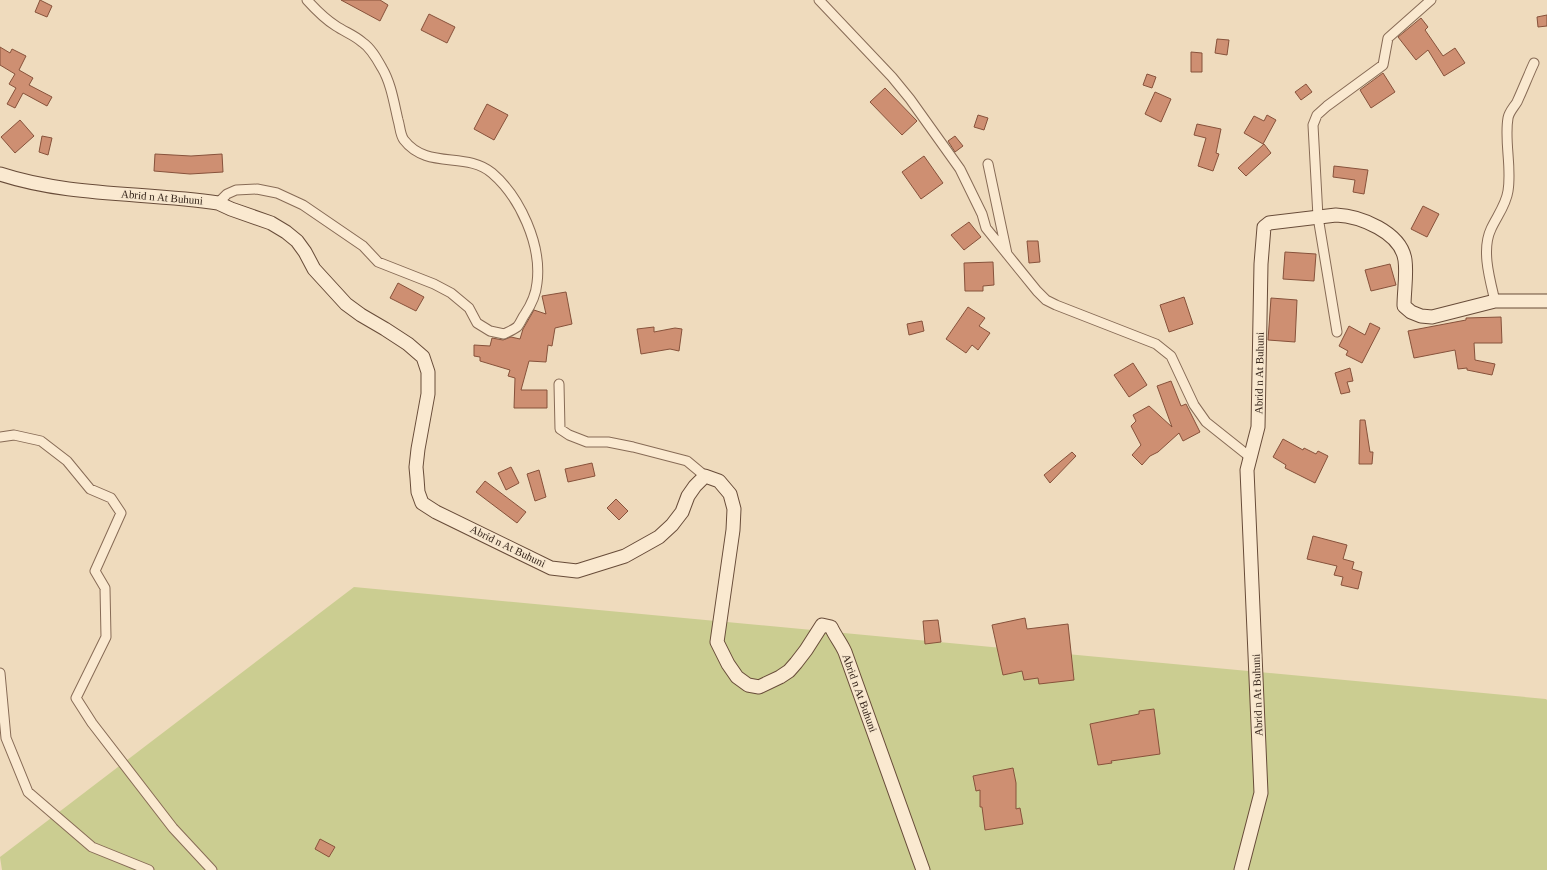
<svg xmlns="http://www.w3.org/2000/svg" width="1547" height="870" font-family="Georgia,serif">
	<rect width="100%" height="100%" fill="#efdbbd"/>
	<!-- green -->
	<path fill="#cbcd91" d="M354,587l1192,112 1,1v170h-1545l-2,-13z"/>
	<!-- building -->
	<path fill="#ce8f72" stroke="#87523b" d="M40,0l12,6 -5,11 -12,-5z
		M341,0h39l8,5 -8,16z
		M429,14l26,13 -8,16 -26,-13z
		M1547,15v11l-9,1 -1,-10z
		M1421,18l7,9 -3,3 18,26 12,-8 10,15 -21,13 -16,-26 -12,10 -18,-23z
		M1217,39l12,1 -2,15 -12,-2z
		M0,47l10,6 2,-4 14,7 -7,14 14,8 -4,7 23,12 -5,9 -24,-13 -8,15 -8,-4 9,-16 -7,-4 6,-10 -15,-9z
		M1191,52l11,1v19h-11z
		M1383,73l12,19 -24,16 -11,-18z
		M1147,74l9,3 -4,11 -9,-3z
		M1306,84l6,8 -11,8 -6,-8z
		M885,88l32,33 -15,14 -32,-33z
		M1155,92l16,7 -10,23 -16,-8z
		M487,104l21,11 -14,25 -20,-11z
		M978,115l10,3 -4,12 -10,-3z
		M1267,115l9,5 -13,24 -19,-11 10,-17 10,5z
		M20,120l14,16 -19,17 -14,-16z
		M1197,124l24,5 -5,24 3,1 -6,17 -15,-5 8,-28 -12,-3z
		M42,136l10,2 -4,17 -9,-3z
		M955,136l8,10 -8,6 -7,-11z
		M1264,144l7,9 -25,23 -8,-8z
		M155,154l36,2 31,-2 1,18 -33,2 -36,-3z
		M924,156l19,27 -22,16 -19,-27z
		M1334,166l34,4 -4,24 -11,-2 2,-12 -22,-3z
		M1423,206l16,8 -12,23 -16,-8z
		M969,222l12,15 -17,13 -13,-15z
		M1027,241h11l2,21 -11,1z
		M1285,252l31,2 -2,27 -31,-2z
		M993,262l1,23 -11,1v5h-18l-1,-28z
		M1390,264l6,21 -25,6 -6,-21z
		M398,283l26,14 -8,14 -26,-13z
		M566,292l6,32 -17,4 -3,18 -4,-1 -2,17 -17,-1 -8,29h26v18h-33l1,-30 -7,-2 2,-6 -30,-9v-4l-6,-1v-11l16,1 2,-8 11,2 8,-3 9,2 3,-10 11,-19 12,4 -4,-18z
		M1184,297l9,27 -24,8 -9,-27z
		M1271,298l26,2 -2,42 -27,-2z
		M968,307l17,11 -6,8 11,7 -12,17 -6,-5 -6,8 -20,-14z
		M1501,317l1,26h-28l1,17 20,4 -3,11 -25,-5v-2l-9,1 -3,-19 -41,8 -6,-27 58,-11v-2z
		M922,321l2,10 -15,4 -2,-11z
		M1370,323l10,5 -18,35 -16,-8 2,-4 -9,-5 10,-20 16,9z
		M654,327v5l21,-4 7,1 -3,22 -9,-2 -29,5 -4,-25z
		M1133,363l14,22 -18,12 -15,-22z
		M1350,368l3,13 -6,1 3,10 -9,2 -6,-21z
		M1171,381l10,25 5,-2 14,28 -17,9 -4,-8 -21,19 -8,4 -8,9 -10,-10 9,-10 -10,-19 5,-5 -3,-6 16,-9 23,21 -15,-41z
		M1360,420h5l5,32h3l-1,12h-13z
		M1283,439l20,11 1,-2 12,6 2,-3 10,5 -13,27 -30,-15 1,-3 -13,-8z
		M1072,452l4,4 -26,27 -6,-8z
		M592,463l3,13 -27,6 -3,-13z
		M511,467l8,16 -13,7 -8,-17z
		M539,470l7,27 -11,4 -8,-27z
		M485,481l41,31 -9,11 -41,-31z
		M616,499l12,12 -9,9 -12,-12z
		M1313,536l34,9 -4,14 11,3 -2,7 10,3 -4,17 -17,-4 2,-8 -9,-2 3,-9 -30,-7z
		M1025,618l2,11 41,-5 6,56 -35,4 -1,-6 -14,2 -2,-9 -19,4 -11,-50z
		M938,620l3,22 -16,2 -2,-23z
		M1154,709l6,45 -49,7 1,2 -14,2 -8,-41 49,-10v-3z
		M1013,768l3,15v26l4,-1 3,16 -38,6 -3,-23h-2v-17l-4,1 -3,-15z
		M320,839l15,8 -6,10 -14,-8z"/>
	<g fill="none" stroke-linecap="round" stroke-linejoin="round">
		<defs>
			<path id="street" d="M819,0l73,77 18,22 50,70 22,45 4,14 51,63 9,9 10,5 100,39 15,12 23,49 12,17 44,35
				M988,164l19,90
				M218,203l9,-9 9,-4 21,-1 20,4 26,12 60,41 15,16 56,22 17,9 18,15 8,15 13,8 14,3c4,-2 9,-4 13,-7 3,-3 5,-9 8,-13 6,-9 11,-20 12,-31 5,-38 -17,-86 -45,-110 -26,-22 -65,-3 -88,-33 -4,-5 -4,-14 -6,-20 -4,-17 -7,-37 -16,-52 -5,-9 -11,-20 -20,-26 -8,-7 -17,-10 -26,-16 -11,-7 -20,-16 -29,-26
				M1495,301c-5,-21 -14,-51 -4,-72 6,-13 15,-24 17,-38 4,-24 -4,-50 0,-73 1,-6 6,-11 9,-16 6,-13 11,-26 17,-39
				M1337,332l-19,-115 -5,-92 4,-10 10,-9 56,-41 5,-27 43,-38
				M559,384l1,45 9,6 18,7h21l25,5 54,14 18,15
				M0,437l14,-2 27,6 26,20 23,28 21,9 10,15 -26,58 10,17 1,49 -30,61 16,25 81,105 39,42
				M0,673l6,65 22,54 64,55 57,23"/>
			<path id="secondary" d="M0,174c70,23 146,18 218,29l13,6 40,14 15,9 11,9 8,11 9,17 32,35 15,11 24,14 23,15 15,13 5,15v22l-10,55 -2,18 1,11 1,14 4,11 14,9 115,56 26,3 48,-15 34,-19 13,-12 10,-13 6,-16 7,-10 10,-10 14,5 11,13 4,15 -1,21 -16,112 11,22 9,13 11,8 11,2 21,-10 9,-6 7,-8 10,-13 16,-25 9,2c4,9 10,16 14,25l78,218
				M1241,870l20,-77 -14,-323 11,-43 3,-163 3,-37 5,-4 67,-8c24,1 65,17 69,45 2,15 -1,31 -1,46l7,6 10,4 11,1 63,-16h52"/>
		</defs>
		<!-- street casing -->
		<use href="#street" stroke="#876b56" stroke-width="11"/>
		<!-- secondary casing -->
		<use href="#secondary" stroke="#684c39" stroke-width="15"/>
		<!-- street -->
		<use href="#street" stroke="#fae9d0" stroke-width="9"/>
		<!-- secondary -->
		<use href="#secondary" stroke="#fae9d0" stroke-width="13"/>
	</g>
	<g text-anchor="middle" stroke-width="3" stroke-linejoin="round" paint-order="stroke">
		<!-- street labels -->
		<g font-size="11" fill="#36251b" stroke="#f6e6cd">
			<text transform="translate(162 197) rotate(5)" y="4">Abrid n At Buhuni</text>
			<text transform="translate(1259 373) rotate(-89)" y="4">Abrid n At Buhuni</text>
			<text transform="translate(508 546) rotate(26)" y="4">Abrid n At Buhuni</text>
			<text transform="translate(860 693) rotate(70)" y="4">Abrid n At Buhuni</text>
			<text transform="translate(1257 695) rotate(-92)" y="4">Abrid n At Buhuni</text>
		</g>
	</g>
</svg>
